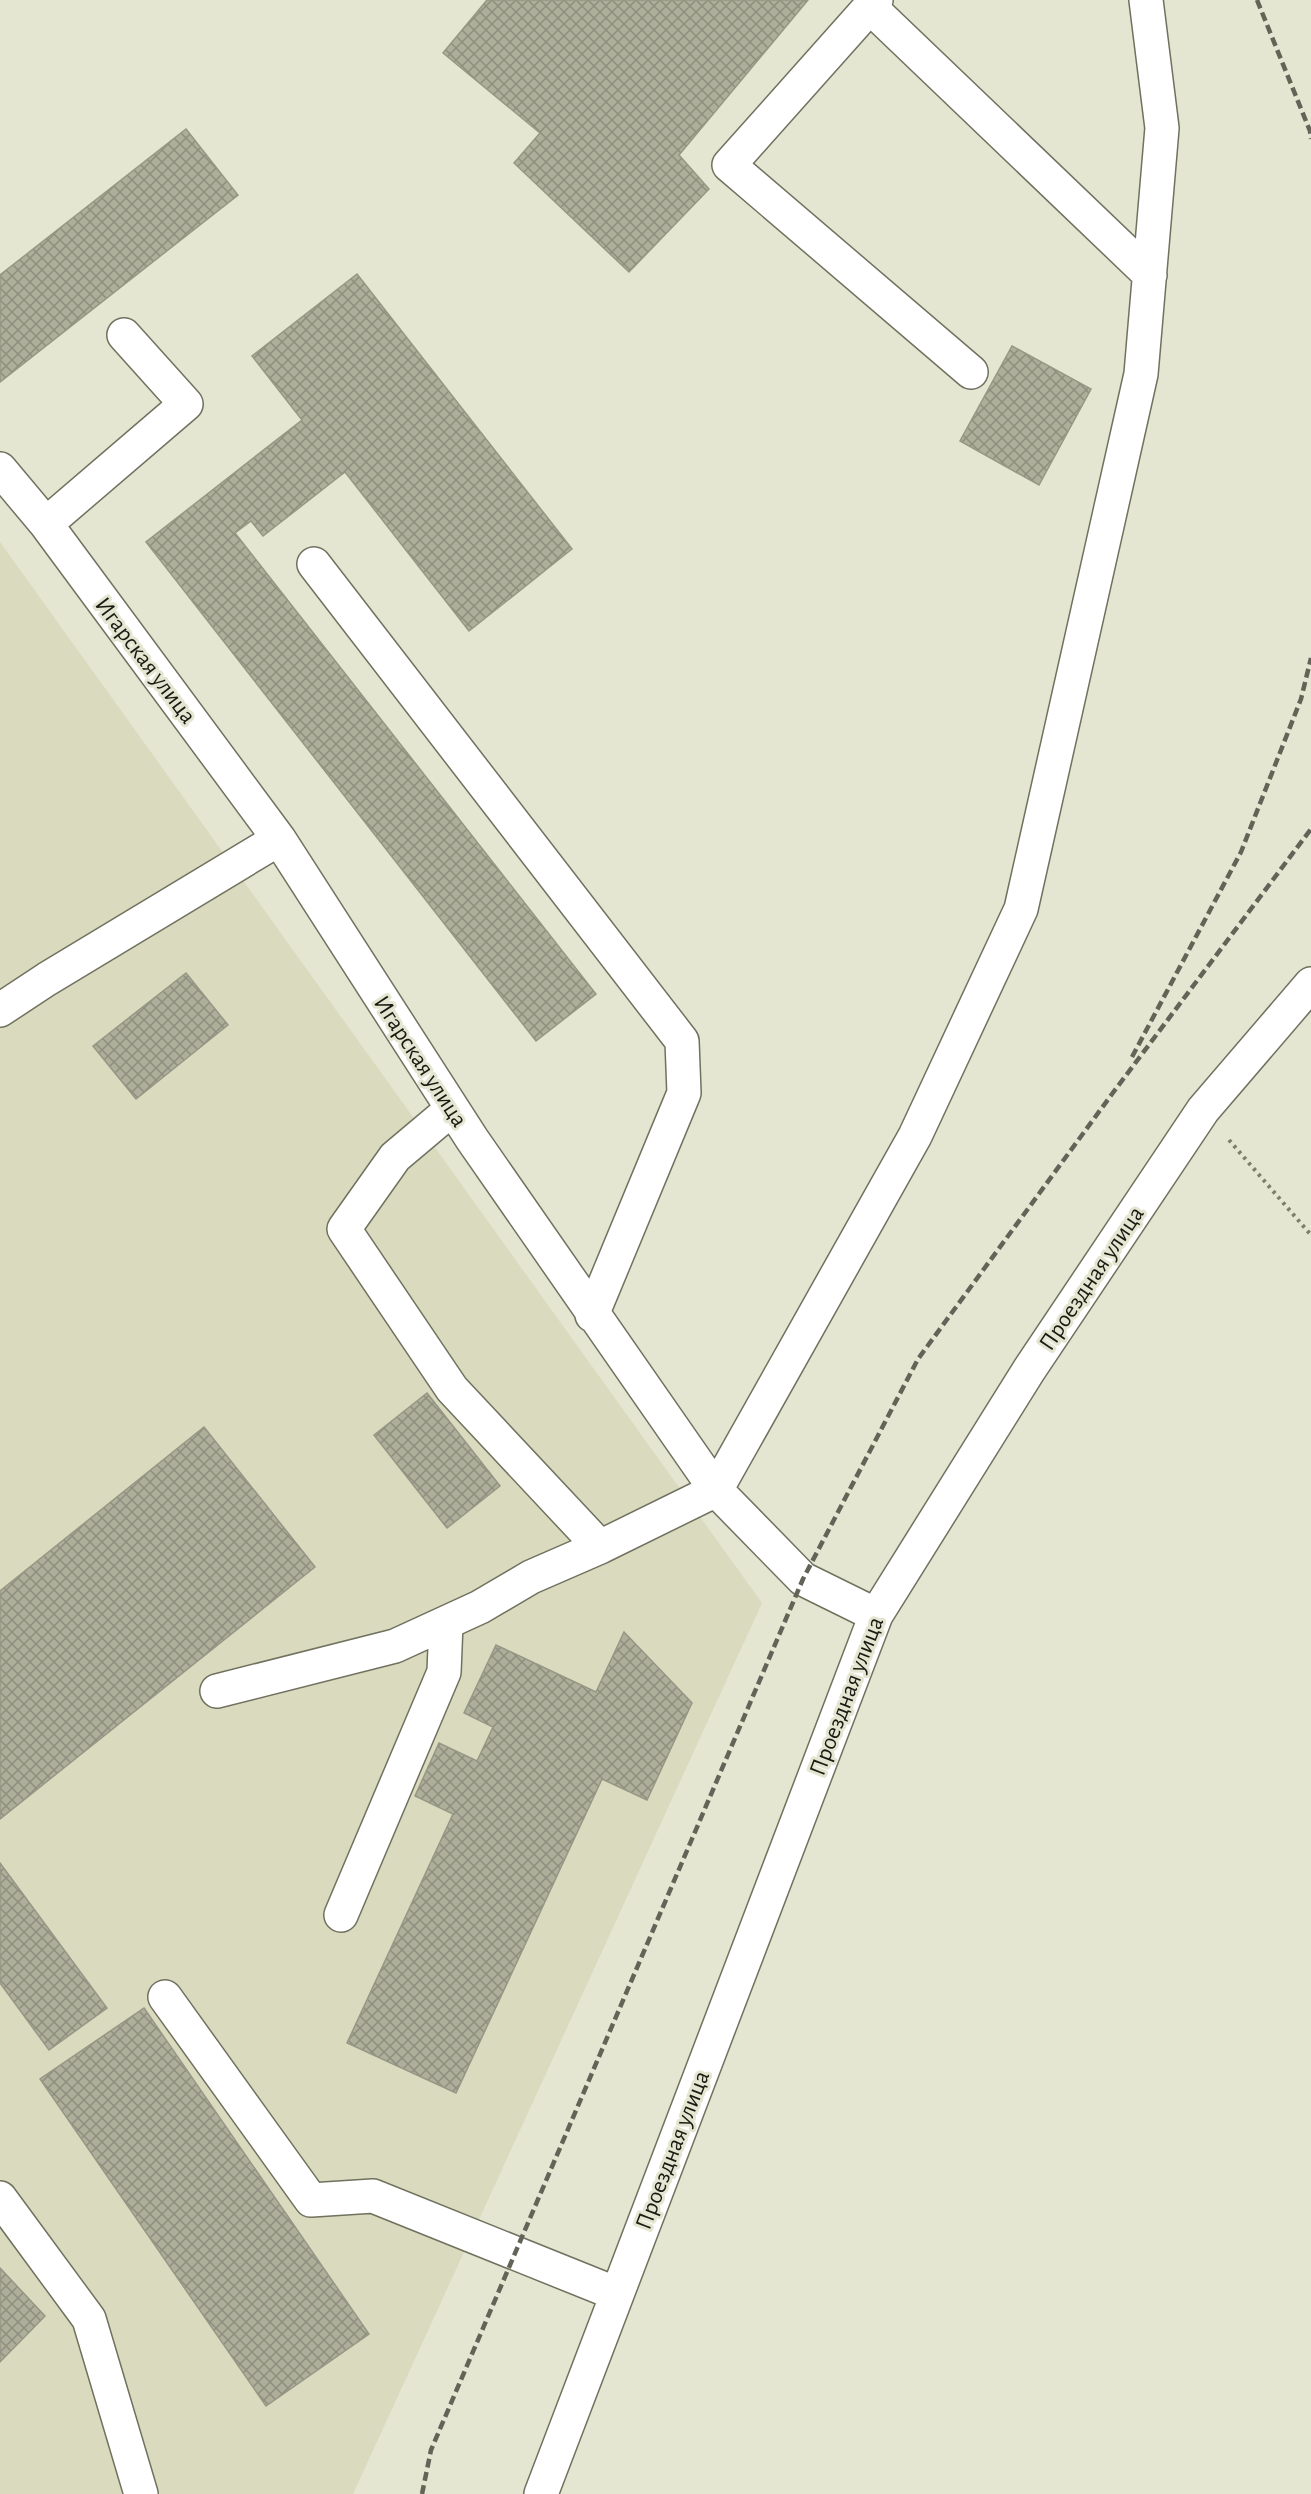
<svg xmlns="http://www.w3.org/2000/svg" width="1311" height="2494" font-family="'Alegreya Sans',sans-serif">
	<defs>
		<pattern id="building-cross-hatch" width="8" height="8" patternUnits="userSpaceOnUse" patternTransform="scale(1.5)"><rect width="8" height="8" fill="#aeaf9b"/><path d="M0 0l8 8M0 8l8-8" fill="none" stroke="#8d8e7d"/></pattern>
	</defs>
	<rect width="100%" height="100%" fill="#e4e6d1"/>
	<!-- built -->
	<path fill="#d9dabe" d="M0,542l762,1061 -409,891h-353z"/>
	<!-- building -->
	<path fill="url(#building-cross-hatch)" stroke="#969784" stroke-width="1.5" d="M487,0h321l-129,155 30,34 -80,83 -115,-109 26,-30 -97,-80z
		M186,129l52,66 -238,187v-107z
		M357,274l215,275 -103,82 -124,-159 -82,64 -12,-15 -16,12 361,461 -60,47 -390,-499 156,-122 -50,-64z
		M1012,346l79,43 -52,96 -79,-44z
		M186,973l42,52 -92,74 -43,-53z
		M427,1393l73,93 -53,42 -73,-93z
		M204,1427l111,140 -315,252v-228z
		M624,1632l68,71 -45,97 -45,-21 -146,314 -109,-50 106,-229 -38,-18 24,-53 38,18 16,-34 -29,-14 32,-68 100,47z
		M0,1863l107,145 -58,42 -49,-67z
		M144,2008l225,326 -103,72 -226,-327z
		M0,2268l45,48 -45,46z"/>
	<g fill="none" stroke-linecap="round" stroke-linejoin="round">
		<defs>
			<path id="minor" d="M876,0l-147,165 242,207
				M870,7l280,268
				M0,469l46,55 233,315 193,300 244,351 87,89 73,36
				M46,524l140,-120 -62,-69
				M314,564l368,477 2,52 -92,222
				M0,1010l47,-31 232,-140
				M452,1109l-57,48 -51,72 108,160 148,158 116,-57 199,-354 106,-227 120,-535 21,-246 -16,-128
				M217,1691l178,-45 85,-39 51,-30 69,-30
				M341,1915l103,-243 2,-49
				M165,1997l146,203 62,-4 244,98
				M0,2198l89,121 52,175
				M541,2494l335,-879 153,-245 174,-260 108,-126"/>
		</defs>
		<!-- minor casing -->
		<use href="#minor" stroke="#70715f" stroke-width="36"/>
		<!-- path -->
		<path stroke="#7c7d6f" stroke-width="4" stroke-dasharray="3 4.5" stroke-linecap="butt" d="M1229,1140l82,95"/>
		<!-- minor -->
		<use href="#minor" stroke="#fff" stroke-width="33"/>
		<!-- rail -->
		<path stroke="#636458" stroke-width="4.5" stroke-dasharray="9 4.5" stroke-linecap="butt" d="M1257,0l53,131 1,8
			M1132,1057l109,-205 60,-153 10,-41
			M422,2494l9,-44 372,-871 115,-220 194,-265 199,-265"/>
	</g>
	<g text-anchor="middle" stroke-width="6" stroke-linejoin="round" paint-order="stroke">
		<!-- street labels -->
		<g font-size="24" fill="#1a1a13" stroke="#e4e6d1">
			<text transform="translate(146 660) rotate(53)" y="8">Игарская улица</text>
			<text transform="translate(421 1061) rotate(57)" y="8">Игарская улица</text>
			<text transform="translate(1091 1278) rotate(-56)" y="8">Проездная улица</text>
			<text transform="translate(846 1696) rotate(-69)" y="8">Проездная улица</text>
			<text transform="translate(672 2150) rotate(-69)" y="8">Проездная улица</text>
		</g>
	</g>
</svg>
